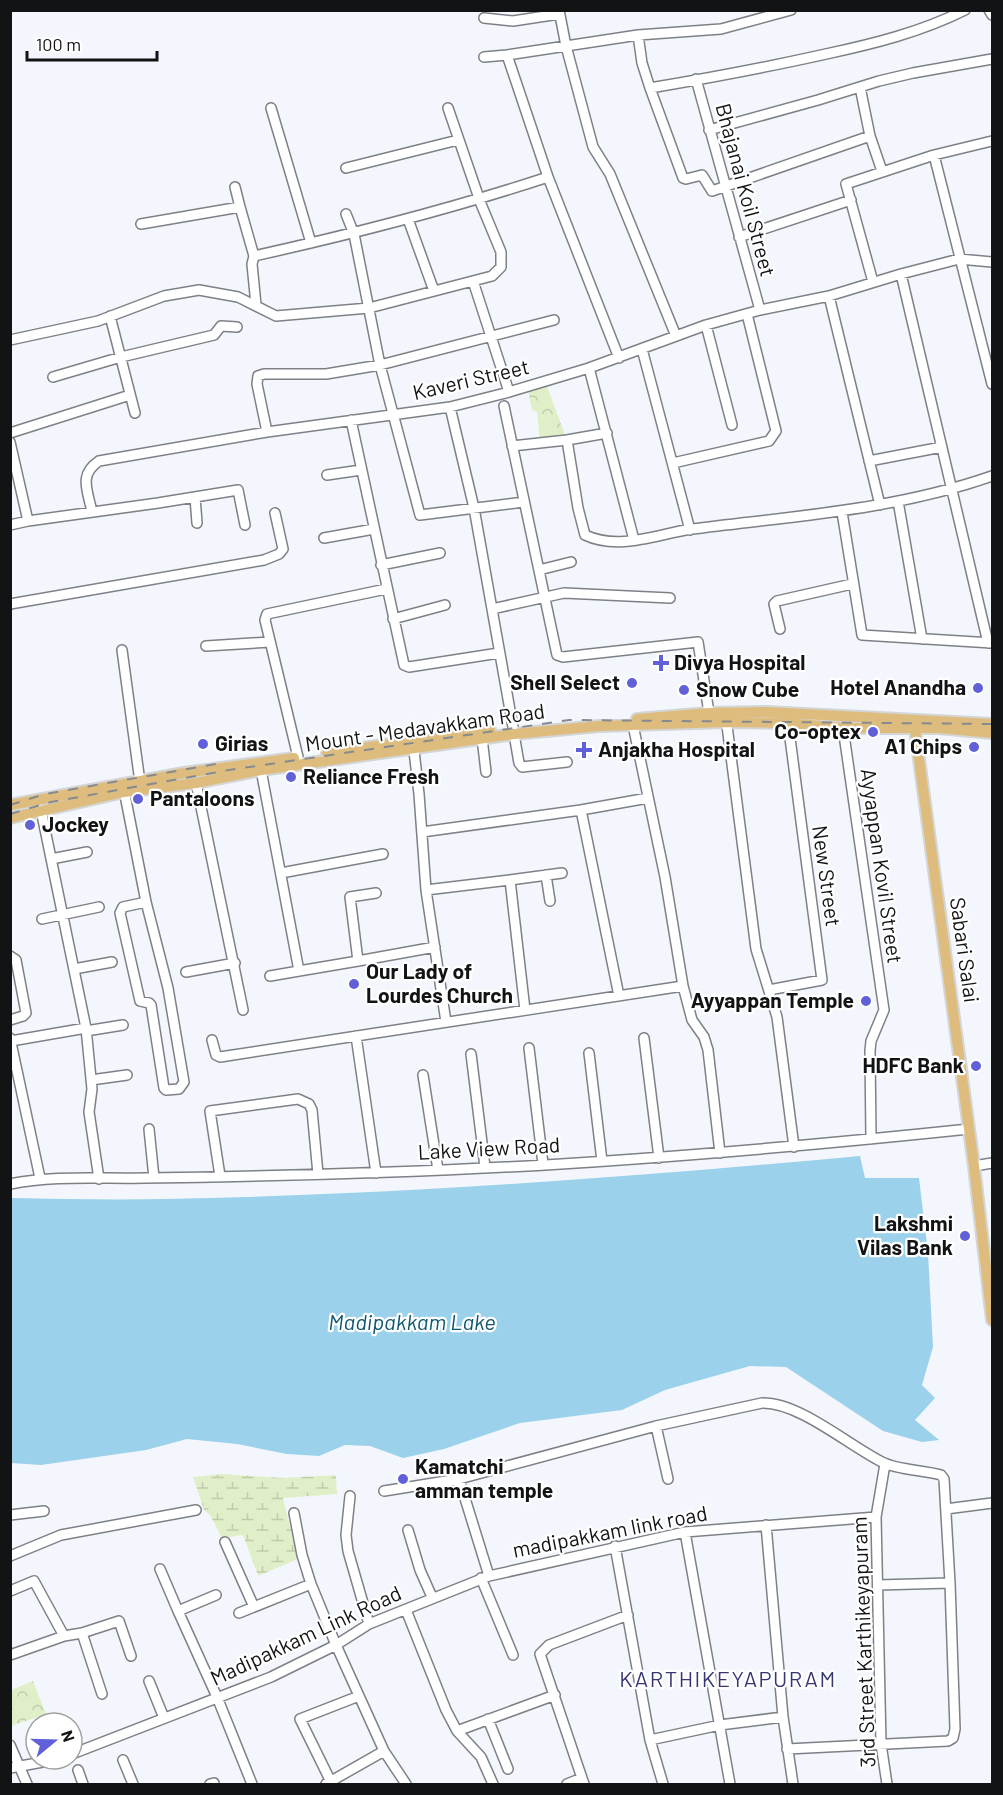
<svg xmlns="http://www.w3.org/2000/svg" width="1003" height="1795" font-family="Barlow,sans-serif">
	<defs>
		<pattern id="wetland-marsh" width="20" height="14" patternUnits="userSpaceOnUse" patternTransform="scale(1.5)"><rect width="20" height="14" fill="#e1efc8"/><path d="M1 5h8M5 5V1M11 12h8M15 12V8" fill="none" stroke="#c0ccab"/></pattern>
		<pattern id="park-crowns" width="20" height="18" patternUnits="userSpaceOnUse" patternTransform="scale(1.5)"><rect width="20" height="18" fill="#e1efc8"/><path d="M2 6a3 3 0 1 1 6 0M12 15a3 3 0 1 1 6 0" fill="none" stroke="#c0ccab"/></pattern>
	</defs>
	<rect width="100%" height="100%" fill="#f3f7fd"/>
	<!-- wetland -->
	<path fill="url(#wetland-marsh)" d="M223,1474l59,4 54,-3 1,19 -54,4 15,61 -40,17 -15,-41 -21,3 -12,-23 -6,-5 -11,-33z"/>
	<!-- park -->
	<path fill="url(#park-crowns)" d="M546,384l21,56 -27,3 -3,-31 -5,-2 -4,-20z
		M33,1681l13,33 -35,12v-36z"/>
	<!-- water -->
	<path fill="#9bd1eb" d="M860,1156l5,22h54l9,75 5,94 -11,38 13,13 -20,22 24,20 -17,2 -39,-11 -97,-64 -36,-1 -85,24 -43,20 -102,13 -76,26 -41,9 -33,-12 -25,-1 -26,11 -32,-2 -50,-10 -50,-5 -41,11 -105,15 -30,-2v-265c51,1 102,2 153,1 233,-4 465,-22 696,-43z"/>
	<g fill="none" stroke-linecap="round" stroke-linejoin="round">
		<defs>
			<path id="minor" d="M559,10l7,36 27,101 17,27 66,162
				M989,10l3,5
				M484,18l29,3 46,-7
				M638,35l4,28 8,25
				M484,57l23,-2 131,-20 83,-6 70,-19
				M696,79l64,231
				M860,87l10,49
				M271,108l40,135
				M709,130l109,-30 61,-19 34,-8 79,-14
				M934,155l58,229
				M346,168l112,-28
				M882,171l-12,-35 -158,55 -10,-16 -16,4 -3,-1 -33,-90c59,-10 118,-21 176,-34 47,-10 95,-22 139,-44
				M548,177l71,181
				M235,187l5,20
				M346,214l8,20 26,131 40,150 104,-13
				M408,219l26,72
				M141,224l99,-17 14,49
				M739,237l112,-37
				M901,274l87,369
				M473,281l36,111
				M873,282l-27,-98 88,-29 58,-14
				M829,296l51,209
				M256,305l-4,-41 2,-8c99,-22 197,-47 294,-79l-41,-122
				M110,316l25,97
				M554,320l-174,45 -54,9h-62l-6,2 -1,8 10,48 183,-25 59,-15 80,-24 117,-43 54,-15 69,-14 72,-22 58,-15 33,3
				M706,325l26,100
				M10,340l88,-19 66,-25 35,-6 39,7 38,19 93,-8 123,-32 9,-9v-15l-20,-48 -33,-96
				M642,349l48,181
				M589,368l45,172
				M53,377l68,-20 93,-22 7,-9 16,1
				M504,406l53,249 6,2 135,-15 11,71
				M450,407l24,101 39,219
				M351,420l53,245 5,2 90,-14
				M10,433l120,-38
				M567,440l11,68 7,27c34,16 72,-1 107,-6 102,-13 203,-19 300,-53
				M10,442l18,79 -18,4
				M512,446l55,-6 40,-7
				M869,461l73,-14
				M673,463l96,-22 7,-10 -29,-117
				M327,475l34,-5
				M195,497l2,26
				M898,501l24,138
				M92,512c-4,-21 -14,-37 7,-51l168,-29
				M842,512l20,123 130,8
				M28,521l130,-18 80,-13 7,35
				M324,538l50,-9
				M381,565l59,-12
				M539,570l32,-8
				M10,604l254,-44 15,-6 4,-5 -8,-36
				M492,609l72,-16 106,5
				M393,619l52,-14
				M780,629l-6,-25 3,-3 75,-17
				M206,646l64,-4
				M122,650l18,132
				M726,718l30,231 21,68 17,130
				M633,725l32,152 18,109 9,34 12,17 4,13 12,103
				M843,728l41,282 -13,31 -1,10 1,88
				M514,734l5,29 3,4 45,-5
				M482,738l4,34
				M413,742l6,52 7,96 20,132
				M298,757l-33,-137 2,-6 119,-25
				M261,770l38,201 59,-10
				M196,783l47,227
				M123,785l23,117 -23,5 -3,6 20,88 9,2 2,2 13,83 2,2 13,-1 5,-7 -16,-94 -22,-86
				M41,810l45,218 6,61 -3,23 10,67
				M422,832l159,-22
				M51,859l36,-7
				M281,873l102,-19
				M546,875l4,26
				M510,880l52,-7
				M426,890l84,-10 15,130
				M376,893l-26,4 8,64 77,-14
				M42,919l57,-12
				M10,956l6,4 10,53 -3,3 -13,4
				M74,969l38,-7
				M186,972l49,-9
				M270,976l29,-5
				M769,990l53,-10 -34,-257
				M619,996l-38,-186 67,-12
				M86,1031l37,-6
				M356,1036l20,137
				M10,1038l30,140
				M644,1038l15,120
				M212,1040l4,15 4,2 463,-71
				M11,1041l75,-13
				M529,1048l14,116
				M589,1053l13,108
				M471,1054l14,113
				M423,1075l15,95
				M91,1080l36,-5
				M149,1129l5,49
				M974,1166l18,-3
				M220,1176l-10,-65 88,-12 11,5 3,6 6,64
				M10,1184c44,-9 90,-5 135,-6 82,-1 164,-3 246,-6 193,-6 386,-23 578,-43
				M656,1426l12,53
				M885,1464l-9,53 5,227 6,40
				M459,1479l30,97
				M384,1491l75,-12 197,-53 106,-23c37,-1 86,42 120,59 15,8 42,8 59,13l3,4 6,104 5,146 -2,9 -5,3 -161,8
				M350,1496l-4,39 2,16 21,73
				M946,1509l46,-6
				M294,1513l8,42 9,29 25,61 48,106 22,33
				M10,1515l34,-4
				M766,1525l17,192 10,67
				M408,1530l12,40 12,27
				M685,1532l45,252
				M225,1542l29,65
				M615,1546l35,194 13,44
				M10,1556l51,-21 135,-25
				M160,1569l18,42 38,-16
				M481,1578l32,77
				M878,1585l72,-2
				M10,1591l24,-10 30,55
				M406,1610l40,100 11,21 24,26 12,27
				M178,1611l39,86 35,87
				M239,1613l72,-29
				M10,1655l54,-19 18,-3
				M149,1681l15,37
				M102,1694l-20,-61 37,-12 12,35
				M488,1719l20,50
				M457,1731l98,-36
				M650,1740l70,-15 63,-8
				M10,1745l17,39
				M72,1754l199,-77 65,-32 33,-21 120,-48 196,-44 191,-15
				M123,1760l10,24
				M10,1768l49,-9
				M78,1770l5,14
				M210,1784l4,-1
				M326,1784l58,-33
				M332,1784l-32,-65 59,-23
				M567,1784l15,-6
				M584,1784l-44,-130 9,-9 79,-30"/>
			<path id="major" d="M637,719l72,-6 58,-1 225,12
				M914,722l60,444 18,154
				M327,753l163,-23
				M10,805l174,-32 110,-15
				M10,818l114,-26 72,-9 65,-13 253,-36 85,-8 127,-4 62,1 55,5h95l54,5"/>
		</defs>
		<!-- minor casing -->
		<use href="#minor" stroke="#7d8186" stroke-width="12"/>
		<!-- major casing -->
		<use href="#major" stroke="#d4d5d5" stroke-width="14"/>
		<!-- minor -->
		<use href="#minor" stroke="#fff" stroke-width="9"/>
		<!-- major -->
		<use href="#major" stroke="#debc7d" stroke-width="10"/>
		<!-- rail -->
		<path stroke="#878a8e" stroke-width="2" stroke-dasharray="10 10" stroke-linecap="butt" d="M10,805l35,-11 171,-30
			M10,814l41,-12 178,-32 340,-50 423,4"/>
	</g>
	<!-- markers -->
	<g fill="#6060d8" stroke="#fff" stroke-width="2">
		<path d="M658 654h6v6h6v6h-6v6h-6v-6h-6v-6h6z"/>
		<circle cx="632" cy="683" r="6"/>
		<circle cx="978" cy="688" r="6"/>
		<circle cx="684" cy="690" r="6"/>
		<circle cx="873" cy="732" r="6"/>
		<circle cx="203" cy="744" r="6"/>
		<circle cx="974" cy="747" r="6"/>
		<path d="M581 741h6v6h6v6h-6v6h-6v-6h-6v-6h6z"/>
		<circle cx="291" cy="777" r="6"/>
		<circle cx="138" cy="799" r="6"/>
		<circle cx="30" cy="825" r="6"/>
		<circle cx="354" cy="984" r="6"/>
		<circle cx="866" cy="1001" r="6"/>
		<circle cx="976" cy="1066" r="6"/>
		<circle cx="965" cy="1236" r="6"/>
		<circle cx="403" cy="1479" r="6"/>
	</g>
	<g text-anchor="middle" stroke-width="4.5" stroke-linejoin="round" paint-order="stroke">
		<!-- street labels -->
		<g font-size="21" fill="#121315" stroke="#fff">
			<text transform="translate(745 190) rotate(75)" y="7">Bhajanai Koil Street</text>
			<text transform="translate(471 380) rotate(-13)" y="7">Kaveri Street</text>
			<text transform="translate(425 728) rotate(-8)" y="7">Mount - Medavakkam Road</text>
			<text transform="translate(881 866) rotate(82)" y="7">Ayyappan Kovil Street</text>
			<text transform="translate(826 876) rotate(82)" y="7">New Street</text>
			<text transform="translate(964 950) rotate(82)" y="7">Sabari Salai</text>
			<text transform="translate(489 1149) rotate(-3)" y="7">Lake View Road</text>
			<text transform="translate(610 1532) rotate(-11)" y="7">madipakkam link road</text>
			<text transform="translate(306 1636) rotate(-25)" y="7">Madipakkam Link Road</text>
			<text transform="translate(864 1642) rotate(-92)" y="7">3rd Street Karthikeyapuram</text>
		</g>
		<!-- poi labels -->
		<g font-size="21" font-weight="bold" fill="#121315" stroke="#fff" text-anchor="start">
			<text x="674" y="670">Divya Hospital</text>
			<text x="620" y="690" text-anchor="end">Shell Select</text>
			<text x="966" y="695" text-anchor="end">Hotel Anandha</text>
			<text x="696" y="697">Snow Cube</text>
			<text x="861" y="739" text-anchor="end">Co-optex</text>
			<text x="215" y="751">Girias</text>
			<text x="962" y="754" text-anchor="end">A1 Chips</text>
			<text x="598" y="757">Anjakha Hospital</text>
			<text x="303" y="784">Reliance Fresh</text>
			<text x="150" y="806">Pantaloons</text>
			<text x="42" y="832">Jockey</text>
			<text x="366" y="979">Our Lady of<tspan x="366" dy="24">Lourdes Church</tspan></text>
			<text x="854" y="1008" text-anchor="end">Ayyappan Temple</text>
			<text x="964" y="1073" text-anchor="end">HDFC Bank</text>
			<text x="953" y="1231" text-anchor="end">Lakshmi<tspan x="953" dy="24">Vilas Bank</tspan></text>
			<text x="415" y="1474">Kamatchi<tspan x="415" dy="24">amman temple</tspan></text>
		</g>
		<!-- water labels -->
		<g font-size="22" font-style="italic" fill="#105670" stroke="#fff">
			<text x="412" y="1330">Madipakkam Lake</text>
		</g>
		<!-- neighbourhood labels -->
		<g font-size="22" letter-spacing="1.5" fill="#353772" stroke="#fff">
			<text x="728" y="1687">KARTHIKEYAPURAM</text>
		</g>
	</g>
	<!-- border -->
	<rect width="1003" height="1795" fill="none" stroke="#121315" stroke-width="24"/>
	<!-- north arrow -->
	<g transform="translate(54 1741) rotate(71)"><circle r="28" fill="#ffffff" stroke="#a0a1a1" stroke-width="1.5"/>
	<path d="M0-4.5L10 22L0 15L-10 22Z" fill="#6060d8"/>
	<text y="-9" font-size="16" font-weight="bold" text-anchor="middle" fill="#121315">N</text>
	</g>
	<!-- scale -->
	<path d="M27 51v9h130v-9" fill="none" stroke="#121315" stroke-width="3"/>
	<text x="36" y="51" font-size="18" fill="#121315" stroke="#ffffff" stroke-width="4.5" paint-order="stroke">100 m</text>
</svg>
